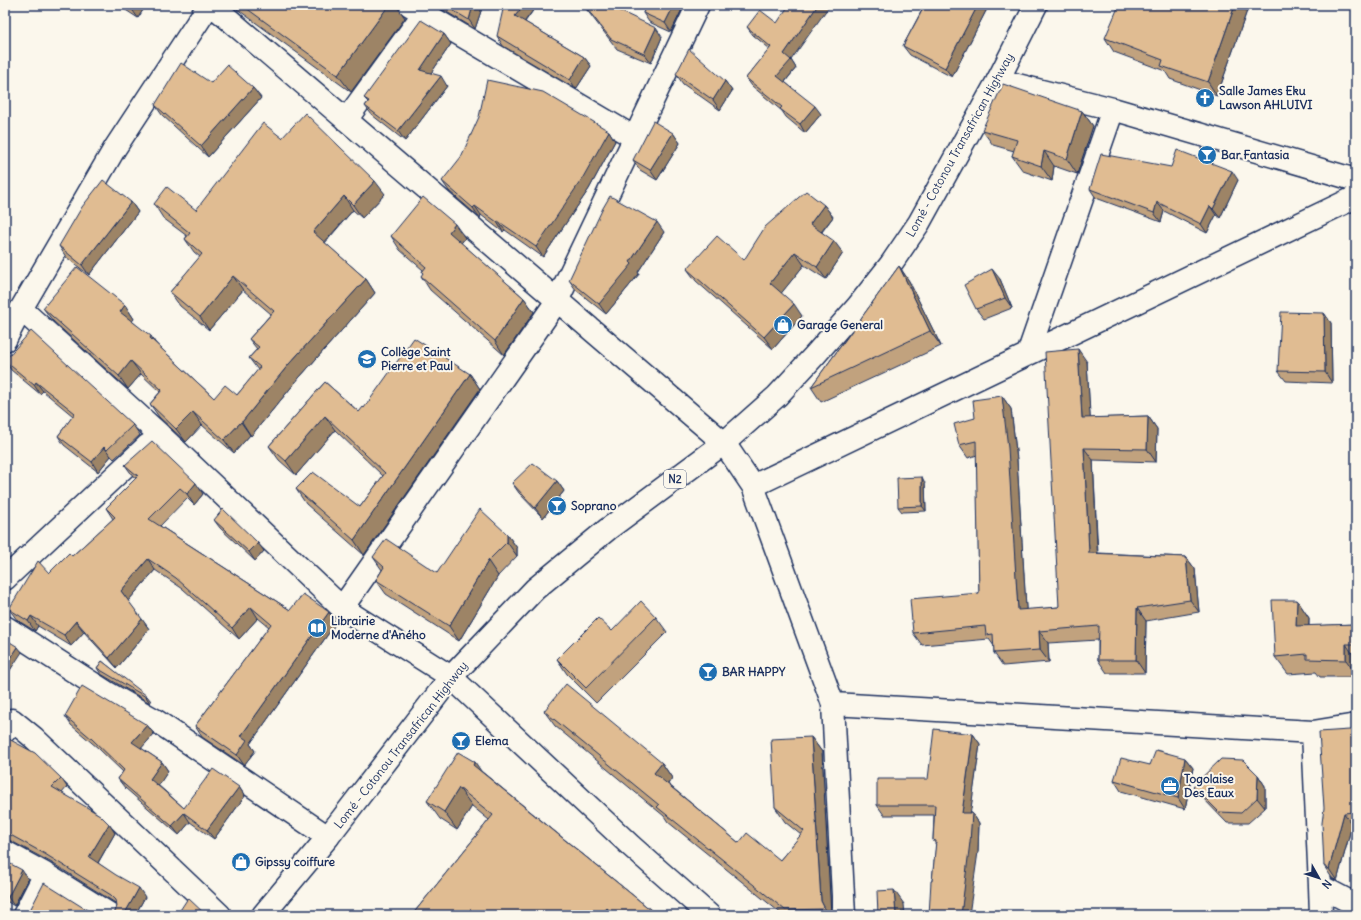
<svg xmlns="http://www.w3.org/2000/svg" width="1361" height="920" font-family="Delius,sans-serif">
	<rect width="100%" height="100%" fill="#fbf7ec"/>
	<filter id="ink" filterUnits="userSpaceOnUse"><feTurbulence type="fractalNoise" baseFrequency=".025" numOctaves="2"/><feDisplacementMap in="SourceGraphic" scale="8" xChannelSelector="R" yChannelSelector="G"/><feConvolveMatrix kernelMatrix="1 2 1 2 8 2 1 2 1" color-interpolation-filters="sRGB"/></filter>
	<g filter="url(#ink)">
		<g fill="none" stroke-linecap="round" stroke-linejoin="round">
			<defs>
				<path id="street" d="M212,5l512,438 29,43 80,218 11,211
					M410,5l225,133
					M998,80l115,29 243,71
					M346,120l78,-107
					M21,309l138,125 183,174 109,69 180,169 78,69
					M5,340l16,-31 94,-161 94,-143
					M1028,354l85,-245
					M753,486l603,-289
					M5,579l143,-134
					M342,608l215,-307 141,-296
					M5,627l101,65 49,28 173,117
					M833,704l480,28 43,-7
					M5,731l7,-11 22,18 186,177
					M1313,732l7,154 36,19
					M5,852l40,22 66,41
					M1320,886l1,29
					M24,915l21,-41"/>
				<path id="highway" d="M263,915l65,-78 123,-160 84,-88 73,-60 116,-86 53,-47 38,-41 43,-49 33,-42 28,-41 79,-143 38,-75"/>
			</defs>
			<!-- street casing -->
			<use href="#street" stroke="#1b2f5e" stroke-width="25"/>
			<!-- highway casing -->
			<use href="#highway" stroke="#1b2f5e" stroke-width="25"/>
			<!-- street -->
			<use href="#street" stroke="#fbf7ec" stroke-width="22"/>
			<!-- highway -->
			<use href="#highway" stroke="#fbf7ec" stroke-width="22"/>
		</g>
		<!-- wall -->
		<path fill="#c1a27e" stroke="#1b2f5e" d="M120,5h26l-8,13 -17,-11z
			M234,5h162l9,13 -54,74 -114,-83z
			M438,5h45l-8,24 -35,-21z
			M537,5l-12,17 59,35 7,9 -15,23 -73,-43 -6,-10z
			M583,5h24l55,32 -11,26 -34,-14z
			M646,5h38l-13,27 -22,-10 -6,-9z
			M918,5h71l-37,72 -42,-22 -7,-9 20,-38z
			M1249,5l-32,91 -47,-17 -5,-8 -51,-19 -9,-14z
			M777,23l14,37 5,8 -11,14 36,32 -16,19 -19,-16 -4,-6 -30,-25 -6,-8 24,-29 -17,-14 -6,-8z
			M444,34l7,10 -20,29 16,13 -42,55 -33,-26 -7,-9 3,-4 -4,-4z
			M676,74l49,7 7,10 -12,19 -37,-26z
			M211,83l42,5 8,10 -53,59 -46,-42 -7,-10z
			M1082,111l11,15 -16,48 -23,-8 -2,15 -29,-10 -11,-15 2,-5 -21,-6 -11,-15z
			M609,131l6,10 -26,48 -46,68 -38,-27 -2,2 -22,-17 -1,3 -31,-27 -7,-10z
			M673,133l7,10 -23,37 -17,-10 -7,-10z
			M282,138l103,56 -23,24 -9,-8 -28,33 41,36 9,14 -76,85 -48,58 -1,-1 -16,18 -32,-28 -16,17 -27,-25 -9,-13 10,-12 -19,-18 -13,15 -75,-68 -10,-13 82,-3 9,14 -2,2 82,77 23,-3 21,-25 -9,-12 8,-9 -8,-10 22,-25 -28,-24 -34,40 -29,-24 -10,-14 30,-35 -6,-5 -9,-13 2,-3 -24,-18 -9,-14 42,6z
			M1238,180l-18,38 -4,-3 -9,18 -43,-22 -3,11 -65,-24 -6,-9z
			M131,202l7,10 -49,63 -23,-18 -7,-11z
			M824,205l9,12 -11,15 21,21 -17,26 -22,-14 -23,28 21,23 -29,33 -77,-68 -9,-12 57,-9z
			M664,232l-26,40 1,2 -33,40 -30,-24 -7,-10z
			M391,236l74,2 -4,5 63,55 10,14 -30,43 -74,-65 -9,-14 2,-2 -1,-2 1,-2 -23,-20z
			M899,266l10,15 32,65 -120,56 -10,-15z
			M1000,279l12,29 -28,11 -8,-10z
			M1324,313l7,10 1,60 -46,-2 -8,-10z
			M5,361l128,64 7,10 -26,24 -3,-3 -13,16 -34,-27 -6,-9 15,-20 -30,-25 -3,3 -29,-24z
			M1087,362l3,56 58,-2 9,13 -1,33 -63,-2 5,93 88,4 9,12 4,43 -53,9 -1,52h-38l-9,-13v-20l-50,3 1,19 -46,4 -9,-13v-7l-5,-7 -67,6 -9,-12 66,-40 -2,-138 -9,3 -9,-13 16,-27 27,-22 9,13 6,51 9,150 33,-3z
			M470,374l10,15 -116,166 -58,-51 -10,-15 64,18 23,-31 -48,-46 -39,45 -17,-15 -10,-14 56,-64 34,30 5,-4z
			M125,465l78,29 -9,11 -7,-7 -27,28 130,84 39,2 7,11 -86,121 5,7 -11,14 -42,-28 -7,-11 74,-99 -11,-9 -19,21 -56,-50 -28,-19 -27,31 21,28 -32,39 -33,-36 -13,14 -33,-20 -3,5 -18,-11 -8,-11 40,-36 23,-17 41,-37 -7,-11 30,-30 -3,-2z
			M557,481l7,10 -21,27 -24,-25 -7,-10z
			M925,483l1,28 -24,1 -4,-5z
			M214,520l50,31 -9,10 -35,-33z
			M507,534l10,14v8l-19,20 -39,65 -73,-47 -10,-14 6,-10 -9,-13 64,16z
			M1297,600l12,18v8l47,-2v53h-36l-4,-5 -28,2 -13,-17z
			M656,617l11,15 -71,71 -29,-29 -10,-15 55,-28z
			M102,661l49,40 -1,2 -49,-29 -4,-6z
			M544,711l118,52 10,15 -4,6 71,59 41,17 21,-25 -16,-13 -10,-15 36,-70 11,15 9,163h-48l-115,-93 -4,-6 -109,-90z
			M65,716l82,9 7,9 -13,14 21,14 6,9 -10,14 26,23 55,-21 6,9 -31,43 -24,-17 -11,13 -54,-47 -7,-9 5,-7 -25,-24 -27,-23z
			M1356,730v94l-4,1 -15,56 -5,-3 -8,-12z
			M973,734l7,10 -10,69h2l7,10 -1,29 -46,29 4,-36 -3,-5 1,-25h-50l-7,-10 51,-26z
			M5,737l56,41 6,9 -5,6 47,31 6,9 -17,30 47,34 -10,18h-22l2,-3 2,-6v-2l-65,-41 -41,-22 -6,-1z
			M1185,758l8,10 -8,41 -64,-18 -7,-11 36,-15z
			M481,771l176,144h-245l77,-95 -17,-14 -15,24 -17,-11 -13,-18z
			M1258,775l7,11v22l-17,15h-21l-26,-27 -8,-10z
			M5,861l23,18 -14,27 -9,-6z"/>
		<!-- shaded-wall -->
		<path fill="#9d8466" stroke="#1b2f5e" d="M133,5h13l-8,13 -7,-10z
			M389,5h7l9,13 -54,74 -13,-17z
			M473,5h10l-8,24 -6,-9z
			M524,5h13l-15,20 -7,-9z
			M674,5h10l-13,27 -6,-9z
			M818,5h12l-39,55 5,8 -13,16 -6,-8 7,-22z
			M978,5h11l-37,72 -7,-9z
			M1235,5h14l-32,91 -9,-14z
			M656,28l6,9 -11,26 -7,-9z
			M444,34l7,10 -24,35 -7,-9z
			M584,57l7,9 -15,23 -6,-9z
			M441,76l6,10 -42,55 -7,-10z
			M725,81l7,10 -12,19 -7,-10z
			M253,88l8,10 -53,59 -7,-11z
			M815,106l6,8 -16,19 -5,-9z
			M1082,111l11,15 -16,48 -10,-15z
			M609,131l6,10 -26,48 -46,68 -7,-10z
			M673,133l7,10 -23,37 -7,-10z
			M1044,151l10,15 -2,15 -11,-15z
			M1232,171l6,9 -18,38 -7,-9z
			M375,181l10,13 -23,24 -9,-13z
			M344,196l9,14 -31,35 -9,-13z
			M131,202l7,10 -49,63 -7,-10z
			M1157,202l7,9 -3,11 -7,-9z
			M824,205l9,12 -15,19 -8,-12z
			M475,206l6,9 -1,3 -7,-10z
			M1210,206l6,9 -9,18 -6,-9z
			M498,221l7,9 -2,2 -6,-10z
			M657,222l7,10 -26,40 1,2 -33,40 -7,-10 31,-42z
			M455,224l10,14 -6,8 -10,-14z
			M834,241l9,12 -17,26 -9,-12z
			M795,252l9,13 -25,31 -9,-13z
			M899,266l10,15 32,65 -11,-15z
			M992,269l8,10 12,29 -7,-10z
			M233,276l10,14 -34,40 -9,-13z
			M366,279l9,14 -76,85 -48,58 -9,-14 47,-58z
			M524,298l10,14 -30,43 -9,-14z
			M794,304l8,12 -29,33 -9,-12z
			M125,305l9,14 -5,6 -9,-13z
			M1324,313l7,10 1,60 -7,-11z
			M151,336l9,14 -10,-12z
			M1078,349l9,13 4,69 -9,-13z
			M131,361l10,13 -13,15 -9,-13z
			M470,374l10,15 -116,166 -10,-15z
			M36,382l7,9 -3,3 -6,-9z
			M1002,396l9,13 6,51 10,163 -9,-13z
			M193,412l9,13 -16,17 -10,-13z
			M325,416l10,14 -39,45 -10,-14z
			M1148,416l9,13 -1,33 -9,-13z
			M241,422l9,13 -16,18 -10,-13z
			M104,447l7,9 -13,16 -6,-10z
			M1084,448l9,12 5,105 -9,-12z
			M922,477l3,6 1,28 -4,-5z
			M557,481l7,10 -21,27 -8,-10z
			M196,483l7,11 -9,11 -7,-11z
			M507,534l10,14v8l-10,-14z
			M258,543l6,8 -9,10 -6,-9z
			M1186,557l9,12 4,43 -9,-12z
			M148,559l7,11 -27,31 -7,-10z
			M488,561l10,15 -39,65 -10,-15z
			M1297,600l12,18 -1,26 -12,-18z
			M251,607l7,11 -19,21 -7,-11z
			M1137,608l9,13 -1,52 -9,-13z
			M329,612l7,11 -86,121 5,7 -11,14 -7,-10 4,-19z
			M31,616l7,10 -3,5 -7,-10z
			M142,619l7,10 -32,39 -8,-10z
			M76,621l8,11 -13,14 -7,-11z
			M1039,631l9,12 1,19 -9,-12z
			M1346,644l10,15v15l-10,-14z
			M18,647l4,5 -17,26v-11z
			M147,696l4,5 -1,2 -4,-6z
			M147,725l7,9 -15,17 -7,-9z
			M973,734l7,10 -11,79 -7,-10z
			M811,737l11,15 9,163h-2l-4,-6 -4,-8z
			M1185,758l8,10 -8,41 -7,-11z
			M162,762l6,9 -11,17 -7,-9z
			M475,762l12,18 -14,-15z
			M662,763l10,15 -7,10 -11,-15z
			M1258,775l7,11v22l-8,-10z
			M1354,780l2,4v31l-2,-3z
			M239,787l6,9 -31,43 -7,-9z
			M459,788l13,18 -15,24 -13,-18z
			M184,813l6,9 -11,13 -7,-9z
			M972,813l7,10 -1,29 -9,63h-8z
			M1344,813l8,12 -15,56 -8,-12z
			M109,824l6,9 -19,33 -7,-9z
			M22,870l6,9 -14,27 -6,-9z
			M139,888l6,9 -10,18h-11z
			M894,890l10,14 1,11h-9z
			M607,908l5,7h-11z"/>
		<!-- building -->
		<path fill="#e0bc92" stroke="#1b2f5e" d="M127,5h6l-2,3z
			M242,5h147l-51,70z
			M444,5h29l-4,15z
			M504,5h20l-9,11 69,41 -14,23 -73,-44z
			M584,5h23l49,23 -12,26 -33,-15z
			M646,5h28l-9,18 -22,-10z
			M789,5h29l-34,49 7,6 -14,16 38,30 -15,18 -20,-15 2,-2 -36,-29 25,-31 -24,-20 13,-17 17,13z
			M925,5h53l-33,63 -42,-22z
			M1119,5h116l-27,77 -47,-16 2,-6 -58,-22z
			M421,20l23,14 -24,36 21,6 -43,55 -33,-25 4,-5 -5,-3z
			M689,49l36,32 -12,19 -37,-26z
			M181,63l30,20 16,-18 26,23 -52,58 -46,-41z
			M487,80l56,12 66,39 -27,48 -46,68 -38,-26 -1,1 -22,-16 -2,2 -31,-27 19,-24 18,-40z
			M1003,84l79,27 -15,48 -23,-8 -3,15 -29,-10 5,-16 -35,-10z
			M305,113l70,68 -22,24 -9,-9 -31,36 53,47 -77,85 -47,58h-1l-17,18 -31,-28 -17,17 -26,-25 12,-14 -31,-29 -12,15 -76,-68 34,-41 48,38 -5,7 31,24 -1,2 64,60 11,-13 12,10 23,-28 -11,-9 10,-11 -10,-8 25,-28 -41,-35 -33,41 -30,-25 32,-38 -17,-15 5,-6 -36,-29 13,-17 29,23 67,-87 19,15z
			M653,121l20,12 -23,37 -17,-10z
			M1177,150l55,21 -19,38 -3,-3 -9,18 -44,-22 -3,11 -64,-24 11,-35 70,13z
			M103,180l28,22 -49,63 -23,-19 23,-39z
			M806,191l18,14 -14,19 24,17 -17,26 -22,-15 -25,31 24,21 -30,33 -77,-68 30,-33 27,24 21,-33z
			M610,196l47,26 -27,40 2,2 -33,40 -30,-24 34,-72z
			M423,197l32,27 -6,8 75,66 -29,43 -74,-65 2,-3 -1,-1 4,-5 -35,-31z
			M899,266l31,65 -119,56z
			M992,269l13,29 -29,11 -12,-24z
			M1281,312l43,1 1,59 -47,-1z
			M31,331l102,94 -26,25 -3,-3 -12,15 -34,-26 17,-23 -39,-31 -2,3 -29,-24v-1z
			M414,338l56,36 -116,166 -58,-51 17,-17 47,35 25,-34 -60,-57 -39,45 -17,-15 56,-64 34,30 4,-5 1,1z
			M1078,349l4,69 66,-2 -1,33 -63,-1 5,105 97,4 4,43 -53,8 -1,52h-38l1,-34 -60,5 1,19 -46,3 -1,-19 -7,1 -1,-9 -72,7 -3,-34 69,-6 -3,-152 -17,4 -5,-21 21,-6 -2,-18 29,-4 6,52 10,162 41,-3 -14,-255z
			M152,441l44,42 -9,11 -7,-6 -31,31 141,91 13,-16 26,18 -88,124 6,4 -10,15 -42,-29 76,-102 -20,-17 -19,21 -56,-50 -28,-19 -27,32 21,28 -33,39 -33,-37 -12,14 -33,-19 -3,5 -19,-12 29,-48 11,12 20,-20 3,3 43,-39 -9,-9 32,-32 -13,-11z
			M533,463l24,18 -22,27 -23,-25z
			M922,477v29l-24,1 -1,-29z
			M223,509l35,34 -9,9 -35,-32z
			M480,509l27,25v8l-19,19 -39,65 -73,-46 8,-13 -11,-10 13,-18 51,34z
			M1272,600h25l-1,26 60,-2v20h-10v16l-39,-1v-5l-32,3z
			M641,601l15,16 -70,71 -29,-29 41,-41 14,13z
			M5,639l13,8 -13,20z
			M102,661l45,35 -1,1 -49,-29z
			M566,684l96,79 -8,10 85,70 8,-10 33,27 24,-29 -29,-24 -4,-68 40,-2 10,164 4,8 -40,1 -128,-103 2,-2 -115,-94z
			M82,686l65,39 -15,17 30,20 -12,17 34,29 29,-39 26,18 -32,43 -23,-17 -12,13 -54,-47 6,-9 -32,-31 -27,-23z
			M934,729l39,5 -11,79h10l-2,29 -9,73h-32l2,-34h1l4,-40 -3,-1 2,-35h-58v-26h51z
			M1349,730h7v50h-2v32l-10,1 -15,56 -5,-3 -2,-43 2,-15 -5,-76z
			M5,737l30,16 26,25 -9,9 48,28 9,9 -20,33 27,18 23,13 -15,27h-11l2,-3 2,-6 -1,-6 -5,-5 -66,-41 -40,-22z
			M1156,750l29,8 -7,40 -64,-18 7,-22 29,7z
			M458,752l17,10 -2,3 184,150h-42l-8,-7 -6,7h-189l81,-100 -34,-27 -15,24 -17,-11z
			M1221,759l22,1 15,15 -1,23 -16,15 -22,-1 -26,-26z
			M5,861l17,9 -14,27 -3,-2z
			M44,883l51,32h-69l3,-3z
			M894,890l2,25h-18l-1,-24z
			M188,898l18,17h-29z"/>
	</g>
	<!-- icons -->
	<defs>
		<symbol id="church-disc" viewBox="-11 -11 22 22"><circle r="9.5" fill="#1f6fb2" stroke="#fbf7ec"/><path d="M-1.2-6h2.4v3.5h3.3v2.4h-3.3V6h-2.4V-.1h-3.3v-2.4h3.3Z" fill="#fff"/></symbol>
		<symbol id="bar-disc" viewBox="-11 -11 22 22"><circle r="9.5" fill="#1f6fb2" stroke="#fbf7ec"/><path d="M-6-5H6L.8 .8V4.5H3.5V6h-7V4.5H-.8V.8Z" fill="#fff"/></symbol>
		<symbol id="shop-disc" viewBox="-11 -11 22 22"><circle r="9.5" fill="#1f6fb2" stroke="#fbf7ec"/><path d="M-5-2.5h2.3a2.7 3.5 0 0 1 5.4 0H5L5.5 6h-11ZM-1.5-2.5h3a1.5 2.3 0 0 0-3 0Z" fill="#fff"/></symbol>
		<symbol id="school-disc" viewBox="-11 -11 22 22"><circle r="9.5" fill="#1f6fb2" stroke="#fbf7ec"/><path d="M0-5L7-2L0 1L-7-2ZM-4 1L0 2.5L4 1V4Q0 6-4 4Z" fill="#fff"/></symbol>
		<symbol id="library-disc" viewBox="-11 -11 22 22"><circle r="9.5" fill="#1f6fb2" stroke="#fbf7ec"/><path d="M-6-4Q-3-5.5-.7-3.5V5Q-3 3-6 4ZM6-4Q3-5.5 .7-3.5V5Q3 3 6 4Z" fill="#fff"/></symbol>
		<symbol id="office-disc" viewBox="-11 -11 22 22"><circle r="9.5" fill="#1f6fb2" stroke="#fbf7ec"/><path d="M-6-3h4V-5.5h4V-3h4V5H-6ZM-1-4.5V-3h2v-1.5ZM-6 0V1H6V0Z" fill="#fff"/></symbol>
	</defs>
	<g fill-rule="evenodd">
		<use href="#church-disc" x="1194" y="87" width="22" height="22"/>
		<use href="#bar-disc" x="1196" y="144" width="22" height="22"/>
		<use href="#shop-disc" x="772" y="314" width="22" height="22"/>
		<use href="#school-disc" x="356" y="348" width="22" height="22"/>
		<use href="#bar-disc" x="546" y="495" width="22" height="22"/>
		<use href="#library-disc" x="306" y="617" width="22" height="22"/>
		<use href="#bar-disc" x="697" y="661" width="22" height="22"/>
		<use href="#bar-disc" x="450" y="730" width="22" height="22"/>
		<use href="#office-disc" x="1159" y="775" width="22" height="22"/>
		<use href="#shop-disc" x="230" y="851" width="22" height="22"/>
	</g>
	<g text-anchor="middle" stroke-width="4" stroke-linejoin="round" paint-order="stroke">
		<!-- shield labels -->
		<rect fill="#fbf7ec" stroke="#5e6b89" stroke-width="1" x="664" y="470" width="22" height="18" rx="3"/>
		<g font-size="11" font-weight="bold" fill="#1b2f5e">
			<text x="675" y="483">N2</text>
		</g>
		<!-- poi labels -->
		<g font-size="12" font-weight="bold" fill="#1b2f5e" stroke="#fbf7ec" text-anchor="start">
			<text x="1219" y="95">Salle James Eku<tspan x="1219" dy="14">Lawson AHLUIVI</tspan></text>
			<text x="1221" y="159">Bar Fantasia</text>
			<text x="797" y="329">Garage General</text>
			<text x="381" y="356">Collège Saint<tspan x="381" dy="14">Pierre et Paul</tspan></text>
			<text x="571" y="510">Soprano</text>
			<text x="331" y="625">Librairie<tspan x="331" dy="14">Moderne d'Aného</tspan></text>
			<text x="722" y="676">BAR HAPPY</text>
			<text x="475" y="745">Elema</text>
			<text x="1184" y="783">Togolaise<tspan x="1184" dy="14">Des Eaux</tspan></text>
			<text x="255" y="866">Gipssy coiffure</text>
		</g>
		<!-- street labels -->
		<g font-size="12" fill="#1b2f5e" stroke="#fbf7ec">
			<text transform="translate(960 145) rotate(-61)" y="4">Lomé - Cotonou Transafrican Highway</text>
			<text transform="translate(401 745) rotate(-52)" y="4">Lomé - Cotonou Transafrican Highway</text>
		</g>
	</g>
	<!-- margin -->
	<rect width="1361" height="920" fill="none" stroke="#fbf7ec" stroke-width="20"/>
	<rect x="10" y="10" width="1341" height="900" fill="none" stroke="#1b2f5e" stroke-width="1.5" filter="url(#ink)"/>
	<!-- north arrow -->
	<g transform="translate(1319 878) rotate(129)" stroke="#fbf7ec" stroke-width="3" paint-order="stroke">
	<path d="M0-3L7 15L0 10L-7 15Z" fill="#1b2f5e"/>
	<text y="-6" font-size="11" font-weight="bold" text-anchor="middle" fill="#1b2f5e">N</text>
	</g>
</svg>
